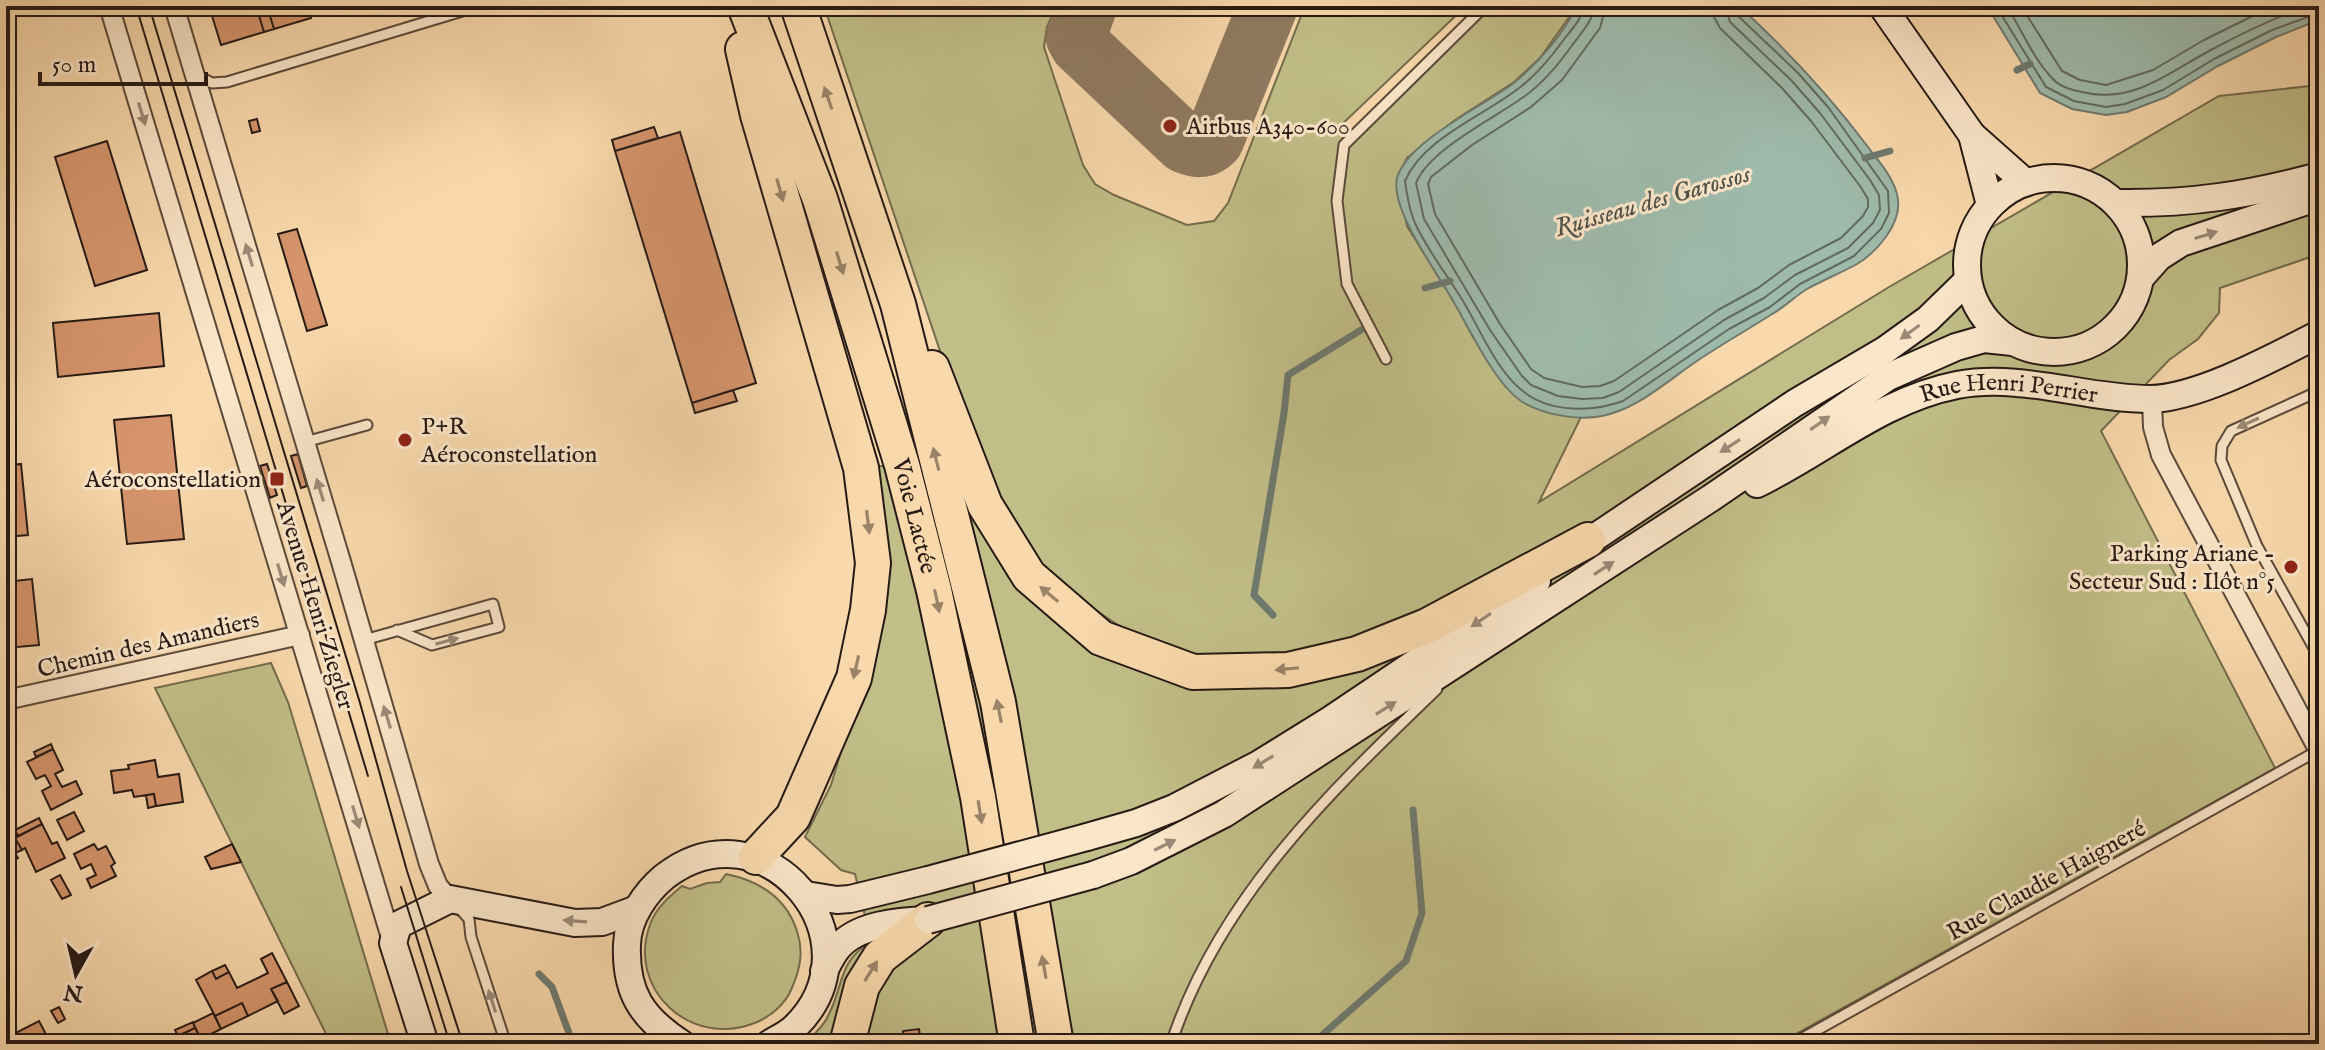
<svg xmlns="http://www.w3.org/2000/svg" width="2325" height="1050" font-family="'IM FELL English',serif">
	<rect width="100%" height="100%" fill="#f9d9ac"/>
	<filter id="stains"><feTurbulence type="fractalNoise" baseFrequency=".0025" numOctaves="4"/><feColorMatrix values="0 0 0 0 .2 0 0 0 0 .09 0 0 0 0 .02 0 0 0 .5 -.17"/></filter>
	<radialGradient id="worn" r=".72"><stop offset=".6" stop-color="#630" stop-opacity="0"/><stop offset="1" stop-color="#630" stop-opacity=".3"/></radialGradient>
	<!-- green -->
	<path fill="#c1be87" stroke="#746c4e" stroke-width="2" d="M824,6h232l-9,21 -3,20 39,118 12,19 19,11 73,30 27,-4 14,-18 77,-197h161l-129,123 14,5 130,-128h96l-37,52 -26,24 -59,38 -48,38 -10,21 10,47 52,84 15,29 79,74 28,4 -42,85 350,-215 330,-191 100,-11v169l-99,34 -1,25 -21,26 -29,21 -68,71 174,337 -497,276h-972c6,-9 16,-16 21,-26 18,-33 9,-54 44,-77l-16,-67 -14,-4 -36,-33 26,-52 45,-150 -4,-169h10l93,49 95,105 54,9 -63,-42 -43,-48 -41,-78z
		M271,663l17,39 103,342h-60l-176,-356z
		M726,874c34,7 60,23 71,57 7,21 3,39 -6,59 -6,14 -20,26 -34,32 -64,28 -133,-32 -106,-100 6,-15 19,-26 31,-36l8,3 17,-6 13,-1z"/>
	<!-- water -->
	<path fill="#9ebaab" stroke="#6e7a6f" stroke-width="2" d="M1577,6h162c48,44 90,89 129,141 11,15 28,33 30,53 3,24 -21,52 -41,64 -16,9 -34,16 -50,25 -12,7 -22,18 -35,25 -26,17 -52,31 -78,49 -26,18 -53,42 -84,51 -26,8 -66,2 -89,-13 -28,-19 -54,-78 -72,-107 -15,-26 -59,-86 -52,-116 10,-37 89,-73 118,-96 24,-20 48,-48 62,-76z
		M1987,6h332v14l-43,17 -58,29 -52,31 -39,15 -21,3 -34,-6 -32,-16z"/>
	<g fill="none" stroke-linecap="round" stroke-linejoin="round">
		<!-- shore -->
		<path stroke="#626a60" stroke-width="2" d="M1584,6c-2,12 -11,22 -19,32 -13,18 -27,36 -46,50 -35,28 -96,50 -114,93 2,14 4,29 10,42 12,27 33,53 48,78 17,28 34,71 61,91 27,21 69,20 99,9l106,-72 41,-22 30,-23 54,-28 27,-27 8,-16 -1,-22 -60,-84 -30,-34 -61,-58 -2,-9
			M1594,6c-1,15 -12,26 -21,38 -14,20 -30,40 -51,54 -29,21 -93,52 -106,85l8,36 66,111 32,46 9,9 27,11 24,3 21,-1 16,-6 105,-72 40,-22 31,-23 53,-27 25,-25 7,-13 -1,-15 -9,-15 -50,-67 -29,-33 -61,-58 -5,-16
			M1606,6l-6,22 -38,52 -31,27 -59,38 -41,32 -3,7 7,30 65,110 31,45 13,9 38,9 18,-1 14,-5 104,-71 40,-22 31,-23 52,-27 22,-22 5,-9v-8l-8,-13 -49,-65 -29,-33 -62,-60 -6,-11 -1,-11
			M1996,6l50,81 28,14 32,6 19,-3 38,-14 51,-31 58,-29 47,-17
			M2007,6c14,23 27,54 46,73 8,9 23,12 34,14 48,10 84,-22 124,-43 31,-17 62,-31 95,-44
			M2021,6l41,65 18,9 26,5 47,-15 51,-30 69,-34"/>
		<!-- stream -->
		<path stroke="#6e7a6f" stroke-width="7" d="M2017,70l13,-6
			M1865,158l25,-7
			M1425,288l25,-7
			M1273,615l-19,-20 30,-182 4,-38 73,-45
			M539,974l13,13 21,57
			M1312,1044l94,-83 16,-48 -9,-103"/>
		<!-- taxiway -->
		<path stroke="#907a60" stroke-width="60" d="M1087,6l-11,32 4,7 104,98c12,5 20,7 30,-3l54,-134"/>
	</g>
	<!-- building -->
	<path fill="#d6956c" stroke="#261a15" stroke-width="2" d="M209,6h47l8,26 -43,13z
		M256,6h11l7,23 -10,3z
		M267,6h41l3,12 -37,11z
		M257,119l3,12 -8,2 -3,-12z
		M654,127l4,11 -43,13 -3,-11z
		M680,132l76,251 -64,20 -77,-252z
		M107,141l40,129 -52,16 -40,-129z
		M297,229l30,96 -20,6 -29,-97z
		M159,313l5,53 -106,11 -5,-54z
		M6,350l3,5 6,54 -9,1z
		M733,390l4,11 -42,12 -3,-10z
		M171,415l13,124 -57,5 -13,-124z
		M298,454l9,32 -6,2 -10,-32z
		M21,464l7,71 -22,2v-71z
		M267,464l10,31 -7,3 -10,-32z
		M32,579l7,66 -33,3v-66z
		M51,744l2,5 -17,8 -2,-5z
		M53,749l10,21 -8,4 7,13 14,-6 6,13 -31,16 -9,-19 9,-5 -6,-11 -9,4 -9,-17z
		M155,760l3,17 21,-3 4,28 -27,4 -2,-12 -20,3 -2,-7 -18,3 -3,-22 18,-2 -1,-4z
		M154,794l2,12 -8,2 -2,-13z
		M74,812l10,19 -17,9 -10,-20z
		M39,818l3,6 -24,12 -3,-6z
		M42,824l10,20 5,-2 8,16 -29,14 -11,-24 -3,2 -7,-12z
		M6,834l4,6 5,-2 7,12 -7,3 3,5 -12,6z
		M94,844l4,6 8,-4 9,17 -4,3 5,10 -25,12 -4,-9 9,-4 -5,-11 -10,5 -7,-15z
		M232,844l9,18 -30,7 -6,-12z
		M60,875l11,20 -9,4 -11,-19z
		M272,953l15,29 -16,7 7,12 -30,15 -6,-13 -27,13 -19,-36 16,-9 4,8 13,-7 8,16 31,-15 -7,-14z
		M225,965l4,7 -13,7 -4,-8z
		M287,982l12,24 -15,8 -13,-25z
		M242,1003l6,13 -27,13 -6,-13z
		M59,1007l6,12 -7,4 -7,-12z
		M213,1013l8,16 -20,10 -8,-16z
		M39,1021l12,23h-45v-13l4,5z
		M193,1022l2,6 -17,8 -3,-6z
		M195,1028l9,16h-22l-4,-8z
		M919,1029l2,15h-17l-1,-13z"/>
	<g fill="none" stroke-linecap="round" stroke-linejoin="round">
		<defs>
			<path id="lane" d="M198,76l14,7 15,-1 252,-76
				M1386,359l-39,-75 -10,-83 7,-56 141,-139
				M2319,391l-88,40 -9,15 -1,14 36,86 62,111
				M305,442l62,-17
				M364,640l129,-36 6,23 -67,18 -35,-15
				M457,906l12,13 2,18 35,107
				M1171,1044c47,-145 159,-252 266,-355
				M1792,1044l527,-294"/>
			<path id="street" d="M109,6l283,935
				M174,6l168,559 87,299 9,22 12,13
				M2152,399l1,28 8,28 158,296
				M6,700l294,-65"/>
			<g id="secondary">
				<path d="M1882,6l90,129 53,47"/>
				<path d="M1972,135l18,70"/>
				<circle cx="2054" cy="265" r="87"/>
				<path d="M2117,203c74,1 131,-8 202,-27"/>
				<path d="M2142,276l17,-19 22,-14 138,-46"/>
				<path id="s1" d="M1757,484c68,-33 124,-84 200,-99 65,-12 129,14 193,14 49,-1 124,-42 169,-65"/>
				<path d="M1573,552l222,-149 90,-53 43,-31 40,-39"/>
				<path d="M1087,837l49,-14 38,-15 85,-44 71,-44 207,-139"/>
				<path d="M1093,875l38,-14 93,-47 487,-316 177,-121 68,-30 28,-8 29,3"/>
				<path d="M806,895l31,5 13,-1 78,-19"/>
				<path d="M824,971c4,-7 8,-16 13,-22 19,-25 63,-28 91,-29"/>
				<path d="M425,1044l-32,-101 5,-18 52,-26 125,24 27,-1 35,-13"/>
				<path d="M682,1044c-40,-26 -57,-51 -55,-100 1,-26 18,-51 37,-67 101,-79 219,64 131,150 -7,7 -18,12 -26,17"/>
			</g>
			<g id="highway">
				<path id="s2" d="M745,6l75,193 82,266 32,125 44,207 39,247"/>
				<path d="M798,6l100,298 100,398 58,342"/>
				<path d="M743,49l15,66 103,353 12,95 -5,47 -14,68 -61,139 -37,40"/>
				<path d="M932,368l53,137 44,71 72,62 92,34 95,-2 69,-16 70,-28 161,-86"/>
				<path d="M847,1044l15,-58 18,-29 48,-37"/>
			</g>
		</defs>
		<!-- lane casing -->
		<use href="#lane" stroke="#5b4a3b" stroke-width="13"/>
		<!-- street casing -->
		<use href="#street" stroke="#5b4a3b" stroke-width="22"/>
		<!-- secondary casing -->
		<use href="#secondary" stroke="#261a15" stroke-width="30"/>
		<!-- highway casing -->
		<use href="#highway" stroke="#261a15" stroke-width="38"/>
		<!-- lane -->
		<use href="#lane" stroke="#fbe6c9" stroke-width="9"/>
		<!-- street -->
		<use href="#street" stroke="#fbe6c9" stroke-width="18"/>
		<!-- secondary -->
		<use href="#secondary" stroke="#fbe6c9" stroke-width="26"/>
		<!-- highway -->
		<use href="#highway" stroke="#f9d9ac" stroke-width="34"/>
		<!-- tram -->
		<path stroke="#261a15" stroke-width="2" d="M136,6l232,770
			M149,6l211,697 47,168 56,173
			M401,887l49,157"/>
		<defs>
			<path id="secondary-bridge" d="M928,880l159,-43
				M928,920l165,-45"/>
		</defs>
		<!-- secondary-bridge casing -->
		<use href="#secondary-bridge" stroke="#261a15" stroke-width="30" stroke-linecap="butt"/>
		<!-- secondary-bridge -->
		<use href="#secondary-bridge" stroke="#fbe6c9" stroke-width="26"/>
	</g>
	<!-- one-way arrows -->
	<defs><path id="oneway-solid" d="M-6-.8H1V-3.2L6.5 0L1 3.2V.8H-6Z" transform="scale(2)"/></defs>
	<g fill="#9a8368">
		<use href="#oneway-solid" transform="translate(828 98) rotate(-109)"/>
		<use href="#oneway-solid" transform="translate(780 190) rotate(74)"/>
		<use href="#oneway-solid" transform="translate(840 263) rotate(73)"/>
		<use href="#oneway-solid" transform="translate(936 459) rotate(-104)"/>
		<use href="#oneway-solid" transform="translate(868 522) rotate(83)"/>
		<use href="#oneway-solid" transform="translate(1049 594) rotate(-140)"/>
		<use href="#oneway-solid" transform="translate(937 601) rotate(78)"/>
		<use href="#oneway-solid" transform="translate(856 667) rotate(103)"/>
		<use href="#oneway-solid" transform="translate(1287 669) rotate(174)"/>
		<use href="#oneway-solid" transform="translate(999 711) rotate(-101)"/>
		<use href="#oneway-solid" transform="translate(980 812) rotate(81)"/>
		<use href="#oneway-solid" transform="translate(1044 967) rotate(-100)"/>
		<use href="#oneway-solid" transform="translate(871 971) rotate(-58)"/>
	</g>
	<g fill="#9b8a78">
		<use href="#oneway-solid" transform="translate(142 114) rotate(73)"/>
		<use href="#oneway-solid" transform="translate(2206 235) rotate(-17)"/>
		<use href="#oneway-solid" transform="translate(249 255) rotate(-107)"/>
		<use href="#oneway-solid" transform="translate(1910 332) rotate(144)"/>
		<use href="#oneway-solid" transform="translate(1820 423) rotate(-35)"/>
		<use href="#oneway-solid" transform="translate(2248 423) rotate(155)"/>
		<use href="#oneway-solid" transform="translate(1730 446) rotate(147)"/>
		<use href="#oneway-solid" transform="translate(320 490) rotate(-107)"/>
		<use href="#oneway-solid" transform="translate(1604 568) rotate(-33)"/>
		<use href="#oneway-solid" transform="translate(281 575) rotate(73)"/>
		<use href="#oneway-solid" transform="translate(1481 620) rotate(146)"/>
		<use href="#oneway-solid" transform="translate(447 641) rotate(-15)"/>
		<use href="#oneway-solid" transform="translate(1386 708) rotate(-32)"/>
		<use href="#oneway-solid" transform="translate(387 717) rotate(-107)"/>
		<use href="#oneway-solid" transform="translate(1263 762) rotate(149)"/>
		<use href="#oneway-solid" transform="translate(356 817) rotate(73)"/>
		<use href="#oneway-solid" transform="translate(1165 845) rotate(-26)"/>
		<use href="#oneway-solid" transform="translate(575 921) rotate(-176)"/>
		<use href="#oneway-solid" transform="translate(492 1001) rotate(-108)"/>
	</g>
	<!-- markers -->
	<g fill="#8f2418" stroke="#fbe6c9" stroke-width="3">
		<circle cx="1170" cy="126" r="8"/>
		<circle cx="405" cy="440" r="8"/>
		<rect x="269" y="471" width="16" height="16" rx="4"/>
		<circle cx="2291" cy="567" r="8"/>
	</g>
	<g text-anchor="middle" stroke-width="6" stroke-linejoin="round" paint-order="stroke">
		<!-- poi labels -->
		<g font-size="24" fill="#261a15" stroke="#fbe6c9" text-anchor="start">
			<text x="1186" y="134">Airbus A340-600</text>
			<text x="421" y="434">P+R<tspan x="421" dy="28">Aéroconstellation</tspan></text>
			<text x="261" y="487" text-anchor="end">Aéroconstellation</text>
			<text x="2275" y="561" text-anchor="end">Parking Ariane -<tspan x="2275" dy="28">Secteur Sud : Ilôt n°5</tspan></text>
		</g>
		<!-- street labels -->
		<g font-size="24" fill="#261a15" stroke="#fbe6c9">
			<text dy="8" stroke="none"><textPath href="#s1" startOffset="276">Rue Henri Perrier</textPath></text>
			<text dy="8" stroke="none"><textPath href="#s2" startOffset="538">Voie Lactée</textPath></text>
			<text transform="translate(316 605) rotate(73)" y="8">Avenue Henri Ziegler</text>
			<text transform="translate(148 644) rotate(-13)" y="8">Chemin des Amandiers</text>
			<text transform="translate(2046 880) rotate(-29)" y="8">Rue Claudie Haigneré</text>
		</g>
		<!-- water labels -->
		<g font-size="26" font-style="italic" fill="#50524a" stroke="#fbe6c9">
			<text transform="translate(1652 200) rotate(-16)" y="9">Ruisseau des Garossos</text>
		</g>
	</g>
	<!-- margin -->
	<rect width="2325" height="1050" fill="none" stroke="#f9d9ac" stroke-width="32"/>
	<rect x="8" y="8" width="2309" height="1034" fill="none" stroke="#261a15" stroke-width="4"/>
	<rect x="16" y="16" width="2293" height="1018" fill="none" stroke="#261a15" stroke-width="2"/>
	<!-- north arrow -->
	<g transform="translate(76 974) rotate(188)" stroke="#fbe6c9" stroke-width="6" paint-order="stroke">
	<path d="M0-6L14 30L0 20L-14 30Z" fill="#261a15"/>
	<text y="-12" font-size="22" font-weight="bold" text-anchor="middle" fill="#261a15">N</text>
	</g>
	<!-- scale -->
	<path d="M40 72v12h166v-12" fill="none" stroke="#261a15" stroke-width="4"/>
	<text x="52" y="72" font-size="24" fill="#261a15" stroke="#fbe6c9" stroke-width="6" paint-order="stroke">50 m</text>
	<rect width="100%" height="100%" filter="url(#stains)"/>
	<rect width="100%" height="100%" fill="url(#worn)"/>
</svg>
